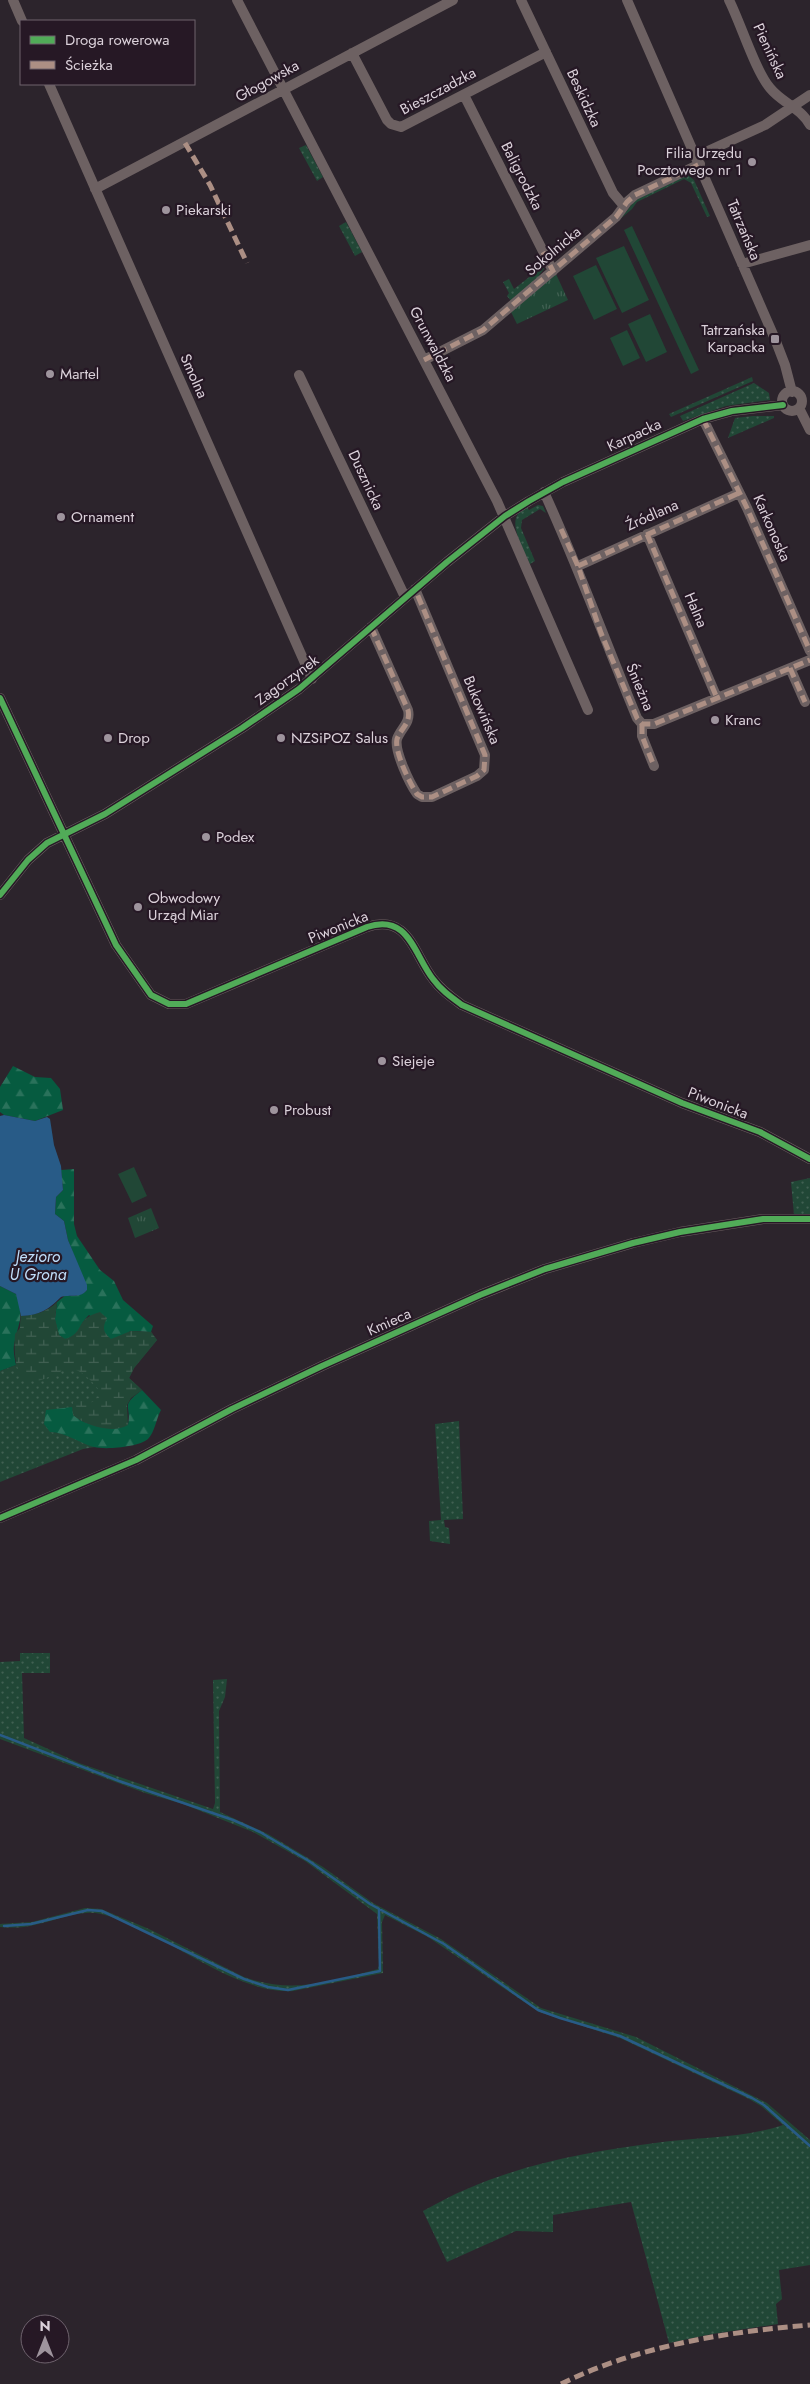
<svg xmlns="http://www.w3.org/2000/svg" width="810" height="2384" font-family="Jost,sans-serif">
	<defs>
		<pattern id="grass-dots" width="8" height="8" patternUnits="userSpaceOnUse" patternTransform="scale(1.25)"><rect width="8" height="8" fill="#214736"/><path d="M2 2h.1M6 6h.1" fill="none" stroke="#416052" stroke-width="1.8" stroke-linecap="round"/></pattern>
		<pattern id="forest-firs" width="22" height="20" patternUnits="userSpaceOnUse" patternTransform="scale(1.25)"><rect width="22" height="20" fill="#065b40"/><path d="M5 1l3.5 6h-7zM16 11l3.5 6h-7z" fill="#2a725b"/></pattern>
		<pattern id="wetland-marsh" width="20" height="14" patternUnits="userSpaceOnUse" patternTransform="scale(1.25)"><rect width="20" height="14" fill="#214736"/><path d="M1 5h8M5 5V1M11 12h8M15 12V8" fill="none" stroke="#416052"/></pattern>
		<pattern id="park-tufts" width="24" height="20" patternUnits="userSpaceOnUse" patternTransform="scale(1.25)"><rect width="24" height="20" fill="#214736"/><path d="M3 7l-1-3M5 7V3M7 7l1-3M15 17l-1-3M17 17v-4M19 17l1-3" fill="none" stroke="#416052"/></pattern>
	</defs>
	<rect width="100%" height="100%" fill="#2c242c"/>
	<!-- grass -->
	<path fill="url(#grass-dots)" d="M306,145l17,32 -6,4 -18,-33z
		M688,175l6,5 16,36 -3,1 -16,-34 -7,-4 -47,23 -5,7 -66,56 60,-53 9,-12z
		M346,222l16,30 -7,4 -16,-30z
		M540,262l4,7 -5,6 2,2 -30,24 -4,-5 2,-3 -6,-11 6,-3 5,10 23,-18z
		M752,377l1,4 -82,36 -2,-3z
		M754,383l15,10 1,7 -44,6 -43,15 -3,-5z
		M753,416h21v2l-46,20 7,-20z
		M538,505l5,1 3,7 -6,-4 -18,11 -1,8 14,33 -5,3c-5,-12 -21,-38 -12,-50 2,-3 6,-5 9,-7l2,3z
		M810,1178v37h-16l-3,-33z
		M21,1316l34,3 49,13h47l6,8 -23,28 -5,10 13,12 -92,42 14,1 31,14 -12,2 -83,33v-111l16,-6z
		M459,1421l4,98 -19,1 1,7 4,1 1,16 -20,-3 -1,-20 12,-1 -6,-96z
		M20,1653h30v20h-28l2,65 55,25 134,46 2,-6 -2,-123 14,-1 -2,18 -6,14 1,101 48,22 55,33 50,36 68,36 100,69 95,29 131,66 43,37v125l-31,5 3,29 -6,5 2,20 -66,10 -43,9 -38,-141 -78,13v17l-37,-1 -69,31 -24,-51c15,-8 29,-16 44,-22 59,-26 125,-38 188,-46 42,-6 87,-4 128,-18l-22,-19 -12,-7 -129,-61 -81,-26 -111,-75 -43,-22 -3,7 1,51 -90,18c-61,4 -132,-63 -192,-77 -21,-5 -46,7 -67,11 -11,3 -22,3 -34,2v-3l32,-2 53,-14 16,1 48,20 95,48c47,17 88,5 134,-8l1,-4 -2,-51 -72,-53 -52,-29 -70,-28 -38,-11 -145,-54v-77l20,-1z"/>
	<!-- forest -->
	<path fill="url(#forest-firs)" d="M13,1066l22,11 16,1 9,11 3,21 -28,11 -31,-6 -4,-3v-25z
		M74,1169v55l3,12 23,34 14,11 9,19 30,26 -2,6 -20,-1 -20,9 -7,-8 -1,-5 -14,-12c-10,9 -9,20 -24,24l-6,-4 -4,-16 2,-17 9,-7c7,2 17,0 21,-5l-19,-50 -4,-19 -9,-7 1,-17 7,-7 -2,-20z
		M0,1286l16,8c9,24 2,29 -2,51 -1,6 1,14 2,20l-16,6z
		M142,1390l19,20c-5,9 -6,22 -13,29 -9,8 -42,11 -54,8 -16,-4 -25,-14 -44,-15l-6,-8 2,-14 26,-3 1,8c17,14 35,11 55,10 4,-21 -9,-18 14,-35z"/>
	<!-- wetland -->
	<path fill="url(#wetland-marsh)" d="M57,1302l-2,17 4,16 6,4c21,-5 8,-20 35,-27l7,6c-5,10 -4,14 4,21l20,-8 20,1 6,8 -23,28 -5,10 13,12 -11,8 -4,7 1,20c-15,9 -42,1 -55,-10v-13c12,-5 19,9 28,-10 -7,-8 -19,-23 -30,-23 -12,1 -23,10 -34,12 -24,3 -23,-32 -22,-47l5,-6 1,-12c14,-1 26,-4 36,-14z"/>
	<!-- park -->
	<path fill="url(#park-tufts)" d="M556,274l12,26 -51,24 -6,-12z
		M151,1208l8,20 -24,10 -7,-20z"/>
	<!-- pitch -->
	<path fill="#214736" d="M632,226l67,144 -8,4 -67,-144z
		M624,246l25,54 -27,13 -26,-55z
		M596,265l21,44 -23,11 -21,-44z
		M650,314l17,38 -21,10 -18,-38z
		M627,330l13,28 -17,8 -13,-28z
		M134,1167l13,29 -15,7 -14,-29z"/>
	<!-- water -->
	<path fill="#285b87" d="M4,1115l31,6 12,-4 3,2 4,26 7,21 2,24 -7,7 -1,17 9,7 4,19 19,45v5c-7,9 -17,4 -26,7 -13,13 -21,18 -40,19l-5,-22 -16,-8v-170z"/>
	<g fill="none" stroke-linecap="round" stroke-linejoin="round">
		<!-- stream -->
		<path stroke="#285b87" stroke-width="2.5" d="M0,1735l119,46 114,39 27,12 49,29 61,43 74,40 94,66 22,8 60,18 132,62 12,7 46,41
			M4,1926l27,-2 57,-14 14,1 142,68 24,8 20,3 92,-19 -1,-62"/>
		<!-- minor -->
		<path stroke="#6d6162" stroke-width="10" d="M13,0l9,21
			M237,0l260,501 91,209
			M521,0l92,193 11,13
			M627,0l148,339 10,26 7,27
			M729,0c12,24 26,70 41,88 12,15 31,20 40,37
			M352,53l35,67 4,4 10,3 145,-75
			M49,84l263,595
			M464,95l89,176
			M697,156l68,-31 45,-30
			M95,189l358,-189
			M742,264l68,-19
			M424,360l59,-30 133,-113 11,-15 8,-7 65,-31
			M299,375l106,222
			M782 401a10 10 0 1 1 20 0a10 10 0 1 1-20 0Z
			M799,408l11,22
			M703,419l44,89 63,143
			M544,492c34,74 62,151 93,226l5,6h12l156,-64
			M647,534l70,164
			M578,566l161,-73
			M371,627l37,83c3,13 -7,18 -11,29 -3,12 13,45 20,55l5,3h10l45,-21 7,-6 1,-15 -70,-166
			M790,668l15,34
			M0,698l116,247 35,50 18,9h17l181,-77c42,-14 47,28 66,52 8,11 18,18 29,26l220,98 78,29 50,27
			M642,724v12l12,30
			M0,895l28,-35 19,-17 58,-29 137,-86 57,-39 148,-127 58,-46 24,-15 34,-19 140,-63 29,-8 51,-6
			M0,1518l136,-58 96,-51 90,-43 158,-71 65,-26 88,-26 47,-11 83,-13h47"/>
		<!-- quiet -->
		<path stroke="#ac8f84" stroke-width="5" stroke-dasharray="10 5" stroke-linecap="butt" d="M185,143l25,42 37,78
			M543,252l10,19
			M424,360l59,-30 133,-113 11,-15 8,-7 65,-31
			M703,419l44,89 63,143
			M561,529l17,37 23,67 36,85 5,6h12l156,-64
			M647,534l70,164
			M578,566l161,-73
			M371,627l37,83c3,13 -7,18 -11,29 -3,12 13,45 20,55l5,3h10l45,-21 7,-6 1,-15 -70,-166
			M790,668l15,34
			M642,724v12l12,30
			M561,2384c77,-38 163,-52 249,-59"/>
		<defs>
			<path id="cycleway" d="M0,698l116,247 35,50 18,9h17l181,-77c42,-14 47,28 66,52 8,11 18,18 29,26l220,98 78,29 50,27
				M0,895l28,-35 19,-17 58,-29 137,-86 57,-39 148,-127 58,-46 24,-15 34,-19 140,-63 29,-8 51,-6
				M0,1518l136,-58 96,-51 90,-43 158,-71 65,-26 88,-26 47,-11 83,-13h47"/>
		</defs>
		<!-- cycleway casing -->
		<use href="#cycleway" stroke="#261825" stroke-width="9"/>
		<!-- cycleway -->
		<use href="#cycleway" stroke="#51ab58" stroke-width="6"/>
	</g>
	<!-- markers -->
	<g fill="#9e949d" stroke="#261825" stroke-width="2">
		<circle cx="752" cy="162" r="5"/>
		<circle cx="166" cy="210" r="5"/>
		<rect x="770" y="334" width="10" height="10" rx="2.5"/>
		<circle cx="50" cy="374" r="5"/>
		<circle cx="61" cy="517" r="5"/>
		<circle cx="715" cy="720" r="5"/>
		<circle cx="108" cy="738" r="5"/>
		<circle cx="281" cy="738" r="5"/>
		<circle cx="206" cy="837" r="5"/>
		<circle cx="138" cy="907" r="5"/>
		<circle cx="382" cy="1061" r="5"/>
		<circle cx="274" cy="1110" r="5"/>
	</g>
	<g text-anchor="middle" stroke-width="4.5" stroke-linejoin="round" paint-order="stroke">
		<!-- street labels -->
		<g font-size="15" fill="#dbd1da" stroke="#261825">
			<text transform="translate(770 51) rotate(65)" y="5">Pienińska</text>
			<text transform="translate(267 81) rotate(-29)" y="5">Głogowska</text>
			<text transform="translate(438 91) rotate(-28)" y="5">Bieszczadzka</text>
			<text transform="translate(584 98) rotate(65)" y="5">Beskidzka</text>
			<text transform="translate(522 176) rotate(63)" y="5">Baligrodzka</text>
			<text transform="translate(744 230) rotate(67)" y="5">Tatrzańska</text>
			<text transform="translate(553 251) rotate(-40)" y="5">Sokolnicka</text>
			<text transform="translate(433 344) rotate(62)" y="5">Grunwaldzka</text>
			<text transform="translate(194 376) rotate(66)" y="5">Smolna</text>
			<text transform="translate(634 435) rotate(-25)" y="5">Karpacka</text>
			<text transform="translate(366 480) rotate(65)" y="5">Dusznicka</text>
			<text transform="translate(652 515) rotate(-24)" y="5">Źródlana</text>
			<text transform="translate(772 528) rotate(66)" y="5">Karkonoska</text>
			<text transform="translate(696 610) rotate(67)" y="5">Halna</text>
			<text transform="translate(287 680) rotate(-36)" y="5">Zagorzynek</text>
			<text transform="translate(640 687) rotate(67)" y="5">Śnieżna</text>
			<text transform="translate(482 710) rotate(67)" y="5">Bukowińska</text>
			<text transform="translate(338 927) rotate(-22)" y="5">Piwonicka</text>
			<text transform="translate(718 1103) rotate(21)" y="5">Piwonicka</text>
			<text transform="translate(389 1322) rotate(-24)" y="5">Kmieca</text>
		</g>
		<!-- poi labels -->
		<g font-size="15" fill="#dbd1da" stroke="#261825" text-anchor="start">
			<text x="742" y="158" text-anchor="end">Filia Urzędu<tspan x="742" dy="17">Pocztowego nr 1</tspan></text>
			<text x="176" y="215">Piekarski</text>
			<text x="765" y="335" text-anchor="end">Tatrzańska<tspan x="765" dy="17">Karpacka</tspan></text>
			<text x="60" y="379">Martel</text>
			<text x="71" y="522">Ornament</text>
			<text x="725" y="725">Kranc</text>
			<text x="118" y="743">Drop</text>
			<text x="291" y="743">NZSiPOZ Salus</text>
			<text x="216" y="842">Podex</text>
			<text x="148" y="903">Obwodowy<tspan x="148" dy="17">Urząd Miar</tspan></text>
			<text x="392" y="1066">Siejeje</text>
			<text x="284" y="1115">Probust</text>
		</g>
		<!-- water labels -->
		<g font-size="16" font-style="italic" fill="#bfddfa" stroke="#261825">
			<text x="38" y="1262">Jezioro<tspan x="38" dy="18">U Grona</tspan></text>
		</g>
	</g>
	<!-- legend -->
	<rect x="20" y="20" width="175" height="65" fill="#261825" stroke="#6e626d"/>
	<rect x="30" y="36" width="25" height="8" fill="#51ab58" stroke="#6e626d"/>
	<text x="65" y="45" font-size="15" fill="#dbd1da">Droga rowerowa</text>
	<rect x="30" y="61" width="25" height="8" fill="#ac8f84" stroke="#6e626d"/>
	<text x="65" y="70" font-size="15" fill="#dbd1da">Ścieżka</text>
	<!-- north arrow -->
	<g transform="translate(45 2339)"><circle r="24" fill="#261825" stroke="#6e626d"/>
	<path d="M0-4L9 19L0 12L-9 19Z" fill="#9e949d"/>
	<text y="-8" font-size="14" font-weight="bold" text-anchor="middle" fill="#dbd1da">N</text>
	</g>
</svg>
